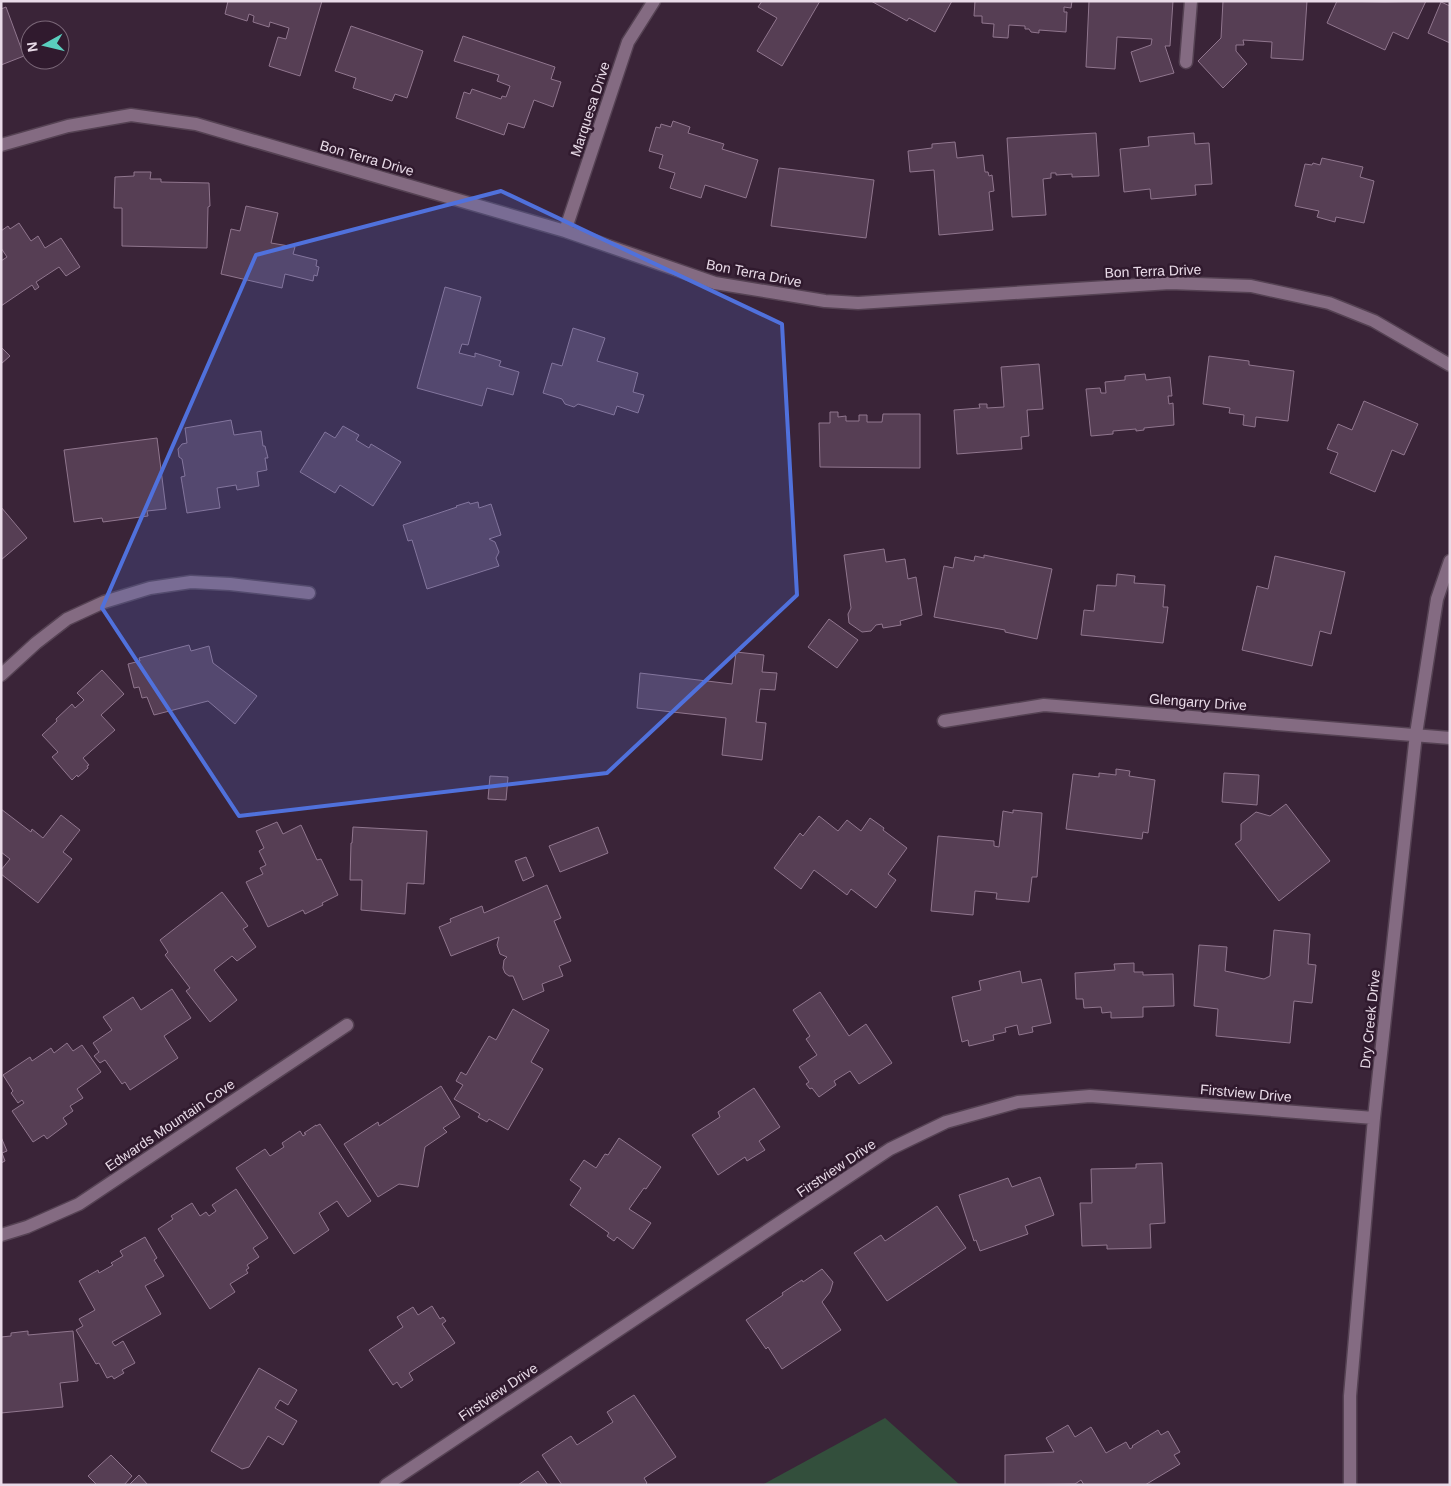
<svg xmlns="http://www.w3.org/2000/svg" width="1451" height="1486" font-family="Helvetica,sans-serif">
	<rect width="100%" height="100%" fill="#3a2438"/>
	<!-- green -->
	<path fill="#334f3c" d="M885,1418l75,67h-198z"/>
	<!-- building -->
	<path fill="#563e54" stroke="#90768e" d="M228,1h94l-22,75 -31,-10 9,-29 8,2 3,-11 -19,-6 -1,5 -16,-5 1,-6 -5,-2 -2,7 -22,-7z
		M762,1h58l-38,65 -25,-15 20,-33 -19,-11z
		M871,1h81l-17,31 -26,-14 -2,3z
		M975,1h97l-1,7 -7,-1v5h3l-1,20 -27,-2v3l-8,-1 -2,-3h-4v-3l-16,-1 -1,13 -15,-1 1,-13 -12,-1v-7h-8z
		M1089,1h84l-3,45h-5l9,27 -34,9 -9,-30 20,-7 1,-6 -35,-2 -2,32 -29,-2z
		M1223,1h84l-4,59 -32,-2 1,-16 -29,-2 1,5h-8v6l11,13 -24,24 -25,-27 23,-23z
		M1337,1l48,1 41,-1 -18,38 -15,-7 -8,18 -58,-27z
		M1441,2l9,4v37l-22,-10z
		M6,7l18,49 -23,9v-56z
		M351,26l72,25 -16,47 -12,-4 -3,7 -39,-13 3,-10 -21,-7z
		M463,36l92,31 -4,12 10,3 -8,25 -19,-7 -10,28 -16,-5 -4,12 -48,-17 8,-26 6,2 2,-5 29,10 1,-3 4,1 4,-11 -13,-5 2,-6 -45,-14z
		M673,121l17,6 -2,6 36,11 -2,5 36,11 -12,38 -41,-13 -4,13 -31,-10 5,-15 -16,-5 4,-13 -14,-4 7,-24 4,1 1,-4 10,3z
		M1096,133l3,43 -27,1v-3l-16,1v-2h-5v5l-8,1 3,36 -34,2 -5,-79z
		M1194,133l1,11 14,-1 3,41 -17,1 1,10 -45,4 -1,-10 -26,3 -4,-43 29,-3 -1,-9z
		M955,142l2,16 26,-3 2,17h3l1,4 3,-1 2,16 -5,1 4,38 -54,5 -5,-65 -24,2 -2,-21 24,-3v-4z
		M1322,158l41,9 -3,10 14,4 -10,42 -28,-6 -1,5 -18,-5 2,-6 -24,-5 10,-42 7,1 1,-2 7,2z
		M779,168l95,12 -8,58 -95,-12z
		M134,172h17l-1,7h11v3l48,1 1,23 -2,1 -1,41 -85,-2v-38h-8l1,-31 19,-1z
		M246,206l32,7 -7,30 24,4 -2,7 24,6 -1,6 3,1 -2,9 -3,-1 -1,6 -28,-7 -3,14 -61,-14 10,-45 9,2z
		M19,223l12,18 7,-5 7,12 16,-10 19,29 -14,9 -7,-9 -23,15 3,5 -4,3 -3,-5 -31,21v-45l6,-4 -6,-9v-17l7,-5 2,3z
		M445,287l36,10 -13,48 -6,-1 -3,9 16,4v-4l26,8 -2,5 20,6 -6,23 -26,-7 -5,18 -65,-18z
		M573,328l32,10 -8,23 41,12 -5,19 11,3 -6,18 -21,-7 -3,9 -36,-11 -4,3 -9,-3 -3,-5 -19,-6 9,-30 10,3z
		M1,347l9,9 -9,8z
		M1209,356l40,5v4l45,6 -6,50 -32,-4 -1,10 -12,-2 1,-10 -15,-2 1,-5 -27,-4z
		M1039,364l4,45 -16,1 2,26 -8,1 1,12 -65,5 -3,-44 26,-2 -1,-4h8v4l17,-1 -3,-40z
		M1145,374l1,6 24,-3 2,19h-4l1,8 4,-1 1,22 -30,3v2l-8,1v-2l-23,2v3l-22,2 -5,-47 14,-1 1,5h5l-1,-11 20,-2v-4z
		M1364,401l54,23 -14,31 -12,-5 -17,42 -45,-19 8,-20 -11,-4 11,-25 14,6z
		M830,412h8v5l8,-1v5h13v-6h8v7h15l1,-8h37v54l-100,-1 -1,-44h11z
		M231,420l3,15 27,-4 2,15h2l3,12h-3l2,12 -10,2 2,14 -22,4 -1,-5 -19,3 3,20 -33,5 -6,-36 4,-1 -3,-17 -3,-2 -1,-8 4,-5 5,-1 -2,-15z
		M343,426l16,9 -3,5 13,8 2,-4 30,18 -28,44 -33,-21 -5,8 -35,-21 25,-40 10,6z
		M157,438l9,71 -19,2 1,5 -45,6 -1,-4 -28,4 -10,-72z
		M469,502l1,2 8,-2 1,6 12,-4 10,31 -12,4 6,3 4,10 -3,6 3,8 -72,23 -15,-49 -4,1 -5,-16 54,-18 -1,-1z
		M1,507l26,31 -26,22z
		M884,549l2,13 19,-3 3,20 8,-2 6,38 -22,6 1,4 -18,3 -1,-4 -6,1 -5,6 -9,1 -13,-9 -1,-9 3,-6 -7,-53z
		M984,555l68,14 -15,70 -32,-7v-2l-71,-13 10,-51 9,2 2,-11 19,4 1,-5 9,2z
		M1275,556l70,16 -14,62 -11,-3 -8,35 -70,-16 15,-64 11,3z
		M1117,574l18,2 -1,7 31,2 -2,22h5l-5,36 -82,-8 3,-25 10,1 3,-26 19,1z
		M829,619l29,21 -21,28 -29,-21z
		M189,645l2,6 18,-5 4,17 44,33 -22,28 -27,-23 -54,14 -7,-18 -5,1 -3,-11 -5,1 -6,-24 12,-3 -1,-3z
		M736,652l28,3 -2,17 15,1 -2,17 -15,-1 -4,33 10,1 -4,37 -40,-5 4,-37 -89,-10 3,-35 92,11z
		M102,670l22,24 -23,21 14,15 -32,28 6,7 -2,1 1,2 -10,9 -1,-2 -5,5 -20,-23 6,-5 -16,-17 15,-14 -1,-2 16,-15 3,4 9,-8 -7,-7z
		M1116,769l14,2 -1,5 26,4 -7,53 -5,-1 -1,7 -76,-10 7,-55 26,3v-4l17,2z
		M1224,773l35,2 -2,30 -35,-3z
		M490,776l18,1 -2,23 -18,-1z
		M1286,804l44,57 -51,40 -44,-57 6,-4v-16l15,-12 14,4z
		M1,809l30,23 1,-3 11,9 18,-23 19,15 -17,22 9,7 -34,44 -37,-29v-4l9,-11 -9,-7z
		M1013,810l29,3 -5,64h-5l-3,25 -33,-3 1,-6 -22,-2 -2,24 -42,-4 7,-75 56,5v5l5,1 4,-36 10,2z
		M819,816l19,15 9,-11 14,11 9,-13 14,10 -1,2 24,18 -19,26 8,6 -20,28 -25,-19 -4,6 -33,-25 -13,19 -27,-21 26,-35 3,3z
		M277,822l6,12 18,-9 16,35 4,-1 17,36 -16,8 1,2 -18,9 -2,-4 -35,17 -22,-45 17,-8 -3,-6 6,-3 -7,-14 5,-3 -8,-17z
		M353,827l74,4 -3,53 -17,-1 -2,31 -44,-4 1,-30h-12l1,-37h1z
		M598,827l10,26 -48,19 -11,-26z
		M526,857l8,19 -11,5 -8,-20z
		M547,885l14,33 -7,3 17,40 -12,5 4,10 -21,8 2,7 -21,9 -10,-24h-4l-4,-3 -2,-5 1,-8 3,-3 -7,-3 -3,-9 2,-8 -48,19 -12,-29 12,-5 -1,-3 32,-13 2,7z
		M222,892l26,34 -5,3 13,18 -19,14 -5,-5 -18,14 23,30 -27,22 -24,-31 4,-3 -25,-33 3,-3 -8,-12z
		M1274,930l36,4 -2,30 8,1 -4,38 -18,-2 -4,42 -74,-7 2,-27 -24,-3 5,-61 28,2 -2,24 39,8 6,-3z
		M1134,963v9h9v3l30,-1 1,32 -31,1v10l-32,1v-6l-9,1 -1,-6 -17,1 -1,-9h-7l-1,-26 40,-3 -1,-6z
		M1020,971l2,12 19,-4 10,44 -19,4 1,5 -14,3 -2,-10 -12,3 1,4 -13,3 1,5 -25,6 -1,-6 -6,2 -10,-45 29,-7 -2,-9z
		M172,989l19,29 -27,18 14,22 -48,32 -5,-8 -3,2 -17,-24 -5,3 -6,-7 5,-4 -6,-9 19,-13 -9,-13 30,-20 8,13z
		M820,992l29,44 17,-12 26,39 -33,21 -9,-13 -16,10 2,4 -17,12 -7,-9 -2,1 -4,-5 3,-2 -10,-15 18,-12 -11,-16 4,-3 -17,-26z
		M513,1009l36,21 -18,32 12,7 -35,61 -19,-11 -2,3 -9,-5 2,-3 -26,-15 9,-14 -7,-4 5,-9 5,3 23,-39 7,4z
		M67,1043l6,8 9,-6 19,27 -24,17 6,9 -13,8 3,5 -10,7 4,6 -20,15 -3,-4 -11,7 -21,-31 12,-8 -2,-3 -4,3 -7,-10 2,-2 -10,-16 27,-18 2,4 19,-13 3,5z
		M441,1086l19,31 -17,11 4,4 -22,15 -7,40 -19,-3 -21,13 -34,-53 34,-22 1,4z
		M754,1088l26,39 -21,14 6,9 -18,11 -2,-4 -27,18 -26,-40 28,-18 -2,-5z
		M320,1124l51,77 -23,16 -11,-16 -18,12 10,17 -35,24 -58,-86 29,-19 5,7 14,-9 -2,-4 18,-12 3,5 3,-2 -2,-1 12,-8v1z
		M1,1137l6,14 -5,2 3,8 -4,2z
		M619,1138l42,29 -15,22 -2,-1 -15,21 22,14 -18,26 -16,-12 -3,4 -7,-5 2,-3 -39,-28 11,-17 -11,-8 14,-20 12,8 9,-14 3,1z
		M1162,1163l3,60 -15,1 1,24 -44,1v-4l-25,1 -2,-43h12l-1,-34 45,-1v-4z
		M1040,1177l14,38 -29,11 3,8 -48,17 -4,-11 -2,1 -15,-46 49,-17 4,9z
		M236,1189l32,49 -15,10 6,9 -12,8 2,3 -3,2 2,3 -18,11 5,8 -25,17 -52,-80 15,-10 -2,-3 21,-13 8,13 6,-4 3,4 7,-5 -4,-6z
		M937,1206l29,42 -79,53 -33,-48 27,-18 4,6z
		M145,1237l12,21 -3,2 10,16 -19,10 16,28 -49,28 3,4 8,-5 12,22 -13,7 2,3 -10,6 -2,-3 -5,2 -8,-15 -3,1 -20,-34 7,-4 -4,-7 16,-9 -16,-29 19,-11 1,3 14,-8 -2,-2 12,-7 -3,-5z
		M822,1269l11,13 -3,10 -8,10 19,28 -59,39 -14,-22 -2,2 -20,-29 37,-25 -1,-2 20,-13 1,2z
		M432,1306l8,13 3,-2 3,4 -4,3 13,19 -46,30 4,7 -12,8 -4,-6 -4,3 -24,-35 34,-23 -6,-10 16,-10 5,8z
		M28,1331v4l45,-4 5,50 -18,2 3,24 -62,6v-76l10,-1v-3z
		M259,1368l38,22 -9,15 -8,-5 -5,8 22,13 -14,24 -15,-9 -19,31 -7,2 -31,-18z
		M634,1395l42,62 -32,21 3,5 -2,2h-83l-20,-30 29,-19 6,9 36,-23 -6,-10z
		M1068,1425l7,12 16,-10 15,26 20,-11 4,7 3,-2 -1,-1 26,-16 3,5 7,-4 12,21 -6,3 6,9 -35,21h-61l-3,-5 -6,4 -70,1v-30l49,-3 -8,-14z
		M111,1455l21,21 -8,9h-27l-9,-9z
		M538,1471l10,14h-30z
		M139,1475l9,10h-19z"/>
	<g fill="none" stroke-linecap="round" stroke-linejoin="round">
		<defs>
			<path id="minor" d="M1186,62l5,-61
				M1,145l67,-19 63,-11 65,9 369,107 150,52 110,18 33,2 312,-20 81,3 78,17 45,18 76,44
				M565,231l63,-189 26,-41
				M1,675l35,-32 31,-24 37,-17 46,-14 41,-6 39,2 79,9
				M944,721l100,-16 406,33
				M1,1235l26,-8 52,-23 268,-179
				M386,1485l504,-336 56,-27 72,-20 72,-6 284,22
				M1350,1485v-89l24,-278 42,-384 21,-135 13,-38"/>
		</defs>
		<!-- minor casing -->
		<use href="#minor" stroke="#554253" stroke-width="15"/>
		<!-- minor -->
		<use href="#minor" stroke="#846b82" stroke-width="12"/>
	</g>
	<!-- marked area -->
	<path fill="#5071dc" fill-opacity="0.2" stroke="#5071dc" stroke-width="4" stroke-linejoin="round" d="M501,191l281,133 15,271 -190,178 -368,43 -137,-208 154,-353z"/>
	<g text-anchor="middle" stroke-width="5" stroke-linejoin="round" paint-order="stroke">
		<!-- street labels -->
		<g font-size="14" fill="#e9dbe8" stroke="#301a2e">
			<text transform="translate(590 109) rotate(-72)" y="5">Marquesa Drive</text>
			<text transform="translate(367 158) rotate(16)" y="5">Bon Terra Drive</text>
			<text transform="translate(1153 271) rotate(-2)" y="5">Bon Terra Drive</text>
			<text transform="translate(754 273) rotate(11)" y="5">Bon Terra Drive</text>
			<text transform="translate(1198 702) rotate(4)" y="5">Glengarry Drive</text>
			<text transform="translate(1370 1019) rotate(-84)" y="5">Dry Creek Drive</text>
			<text transform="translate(1246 1093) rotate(5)" y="5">Firstview Drive</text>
			<text transform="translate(170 1125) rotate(-34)" y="5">Edwards Mountain Cove</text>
			<text transform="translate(836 1168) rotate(-34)" y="5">Firstview Drive</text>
			<text transform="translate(498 1392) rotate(-34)" y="5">Firstview Drive</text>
		</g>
	</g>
	<!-- border -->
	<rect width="1451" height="1486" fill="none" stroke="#e9dbe8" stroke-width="5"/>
	<!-- north arrow -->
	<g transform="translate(45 45) rotate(262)"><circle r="24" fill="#301a2e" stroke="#7a6778"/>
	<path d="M0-4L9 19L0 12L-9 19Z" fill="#5acebe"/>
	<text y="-8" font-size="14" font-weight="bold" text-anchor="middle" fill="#e9dbe8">N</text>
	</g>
</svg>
